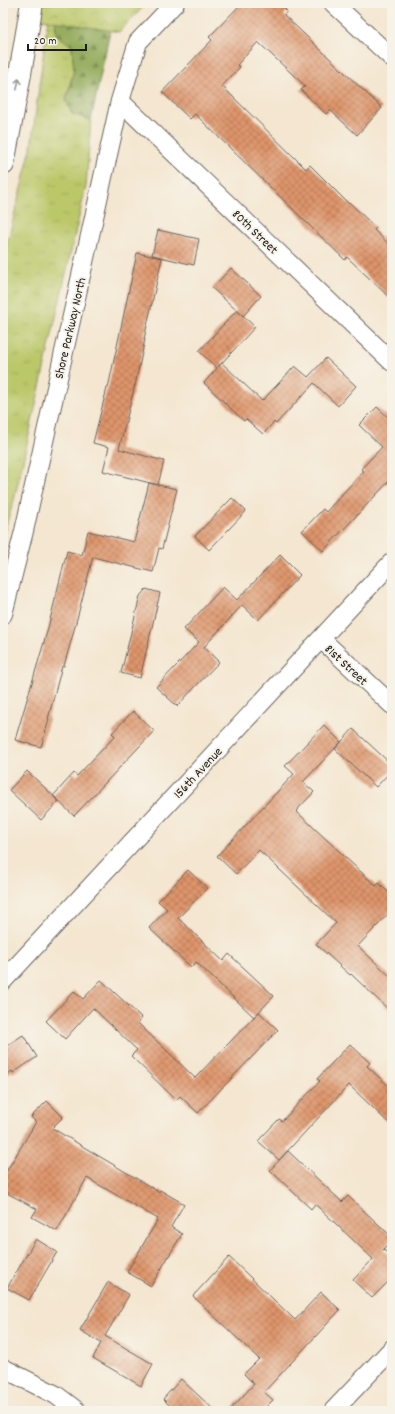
<svg xmlns="http://www.w3.org/2000/svg" width="395" height="1414" font-family="Dekko,sans-serif">
	<defs>
		<pattern id="grass-tufts" width="24" height="20" patternUnits="userSpaceOnUse"><rect width="24" height="20" fill="#bbc869"/><path d="M3 7l-1-3M5 7V3M7 7l1-3M15 17l-1-3M17 17v-4M19 17l1-3" fill="none" stroke="#a0ab5a"/></pattern>
		<pattern id="forest-firs" width="22" height="20" patternUnits="userSpaceOnUse"><rect width="22" height="20" fill="#94ac5d"/><path d="M5 1l3.5 6h-7zM16 11l3.5 6h-7z" fill="#788b4c"/></pattern>
		<pattern id="park-crowns" width="20" height="18" patternUnits="userSpaceOnUse"><rect width="20" height="18" fill="#bbc869"/><path d="M2 6a3 3 0 1 1 6 0M12 15a3 3 0 1 1 6 0" fill="none" stroke="#a0ab5a"/></pattern>
		<pattern id="building-cross-hatch" width="8" height="8" patternUnits="userSpaceOnUse"><rect width="8" height="8" fill="#de946b"/><path d="M0 0l8 8M0 8l8-8" fill="none" stroke="#b37857"/></pattern>
	</defs>
	<rect width="100%" height="100%" fill="#f7f3e8"/>
	<filter id="ink" filterUnits="userSpaceOnUse"><feTurbulence type="fractalNoise" baseFrequency=".025" numOctaves="2"/><feDisplacementMap in="SourceGraphic" scale="8" xChannelSelector="R" yChannelSelector="G"/><feConvolveMatrix kernelMatrix="1 2 1 2 8 2 1 2 1" color-interpolation-filters="sRGB"/></filter>
	<filter id="wash" filterUnits="userSpaceOnUse"><feTurbulence type="fractalNoise" baseFrequency=".012" numOctaves="4" result="noise"/><feDisplacementMap in="SourceGraphic" scale="16" xChannelSelector="R" yChannelSelector="G"/><feGaussianBlur stdDeviation="0.9" result="paint"/><feColorMatrix in="noise" values="0 0 0 0 0 0 0 0 0 0 0 0 0 0 0 0 0 1.4 0 .05"/><feComposite in="paint" operator="in"/></filter>
	<g filter="url(#wash)">
		<rect width="100%" height="100%" fill="#f4e6d0"/>
		<!-- grass -->
		<path fill="url(#grass-tufts)" stroke="#6c7242" d="M50,3l22,43 2,24 -8,30 6,14 19,6 -5,66 -72,314 -11,35v-275l28,-112z"/>
		<!-- forest -->
		<path fill="url(#forest-firs)" stroke="#58643c" d="M116,3l-25,117 -19,-6 -6,-14 8,-30 -2,-24 -16,-12 -1,-26z"/>
		<!-- park -->
		<path fill="url(#park-crowns)" stroke="#6c7242" d="M32,3h115l-28,29 -89,-15z"/>
		<g id="blocks">
			<!-- building -->
			<path fill="url(#building-cross-hatch)" d="M242,3h37l8,8 -3,4 98,93 -25,27 -27,-25 -4,4 -25,-24 4,-4 -47,-44 -21,23 3,2 -18,19 84,83 4,-4 39,39 1,-1 26,25 -2,2 18,17v53l-45,-43 -2,3 -150,-146 -5,5 -28,-27 50,-52 -3,-3z
				M158,230l41,9 -5,26 -42,-10z
				M137,253l25,5 -18,81h1l-9,42 -17,68 45,12 -6,24 -55,-14 6,-24 -16,-4 14,-55h1z
				M231,268l30,28 -18,20 -31,-28z
				M237,310l18,17 -37,40 4,-4 40,38 33,-35 13,11 18,-19 30,28 -18,20 -24,-23 -38,41 -2,-2 -11,12 -17,-15 -2,2 -40,-38 13,-15 -18,-17z
				M377,407l15,14v57l-69,73 -21,-20 21,-22 3,3 18,-20 20,-21 -3,-2 21,-22 -23,-22z
				M149,483l28,6 -15,60 -3,-1 -6,24 -60,-15 -20,77 -9,32h-2l-14,53h1l-8,28 -26,-7 32,-108 20,-81 15,4 6,-24 46,11z
				M232,498l14,13 -37,39 -14,-14z
				M280,555l20,20 -42,45 -16,-15 -38,42 15,15 -42,44 -21,-19 43,-45 -15,-13 39,-42 14,13z
				M146,589l14,4 -20,85 -19,-5 19,-77z
				M133,711l21,20 -80,85 -21,-20 21,-23 3,3 38,-40 -3,-3z
				M324,725l17,17 -38,40 11,10 -18,19 80,75 3,-3 13,13v14l-34,36 34,32v35l-41,-39 -1,1 -34,-31 20,-21 -77,-73 -23,24 -19,-18 77,-82 -9,-8z
				M353,729l39,36v5l-16,17 -41,-38z
				M27,771l32,30 -18,19 -32,-30z
				M188,870l19,18 -29,30 45,43 6,-7 45,42 -20,21 -58,-55 -5,5 -42,-39 18,-19 -9,-8z
				M101,980l41,38 -4,5 57,55 64,-66 19,18 -80,83 -18,-17 -4,4 -45,-44 6,-6 -44,-42 -28,31 -19,-18 28,-30 9,8z
				M23,1035l14,22 -24,16 -1,-2 -9,6v-29z
				M350,1044l20,19 -3,3 25,23v37l-43,-41 -70,75 -21,-19 21,-22 3,2 38,-40 -3,-2z
				M47,1101l16,16 -11,11 107,64 1,-2 24,14 -13,23 11,7 -31,52 -24,-14 31,-53 -71,-41 -30,53 -25,-14 5,-8 -34,-18v-14l33,-55 -5,-5z
				M288,1151l54,51 6,-6 44,41v3l-9,9 9,9v20l-20,20 -19,-18 20,-21 -58,-55 -4,5 -41,-39z
				M36,1239l21,13 -28,48 -22,-12z
				M229,1257l66,63 26,-28 19,18 -76,82 9,8 -11,11h-33l25,-27 -10,-10 15,-15 -66,-63z
				M108,1282l21,13 -24,41 48,28 -12,22 -48,-28 8,-15 -21,-13z
				M181,1379l34,32h-40l-12,-12z"/>
		</g>
	</g>
	<g filter="url(#ink)">
		<use href="#blocks" fill-opacity="0" stroke="#68635b" stroke-width="1"/>
		<g fill="none" stroke-linecap="round" stroke-linejoin="round">
			<defs>
				<path id="street" d="M333,3l59,55
					M120,101l272,261
					M3,614l21,-83 96,-430 18,-59 37,-39
					M321,639l71,66
					M3,981l389,-419
					M3,1368l53,27 21,16
					M333,1411l59,-62"/>
				<path id="highway" d="M3,164l17,-90 12,-71"/>
			</defs>
			<!-- street casing -->
			<use href="#street" stroke="#68635b" stroke-width="20"/>
			<!-- highway casing -->
			<use href="#highway" stroke="#68635b" stroke-width="24"/>
			<!-- street -->
			<use href="#street" stroke="#fff" stroke-width="18"/>
			<!-- highway -->
			<use href="#highway" stroke="#fff" stroke-width="22"/>
		</g>
		<!-- one-way arrows -->
		<defs><path id="oneway-shaft" d="M-6 0H5M1.5-3L5.5 0L1.5 3" fill="none" stroke-width="1.6" stroke-linecap="round" stroke-linejoin="round"/></defs>
		<use stroke="#999" href="#oneway-shaft" transform="translate(18 84) rotate(-79)"/>
	</g>
	<g text-anchor="middle" stroke-width="4" stroke-linejoin="round" paint-order="stroke">
		<!-- street labels -->
		<g font-size="13" fill="#1c1c1c" stroke="#f7f3e8">
			<text transform="translate(256 231) rotate(44)" y="5">80th Street</text>
			<text transform="translate(69 328) rotate(-77)" y="5">Shore Parkway North</text>
			<text transform="translate(347 664) rotate(43)" y="5">81st Street</text>
			<text transform="translate(197 772) rotate(-47)" y="5">156th Avenue</text>
		</g>
	</g>
	<!-- margin -->
	<rect width="395" height="1414" fill="none" stroke="#f7f3e8" stroke-width="16"/>
	<!-- scale -->
	<path d="M28 44v6h58v-6" fill="none" stroke="#1c1c1c" stroke-width="2"/>
	<text x="34" y="44" font-size="12" fill="#1c1c1c" stroke="#f7f3e8" stroke-width="3" paint-order="stroke">20 m</text>
</svg>
